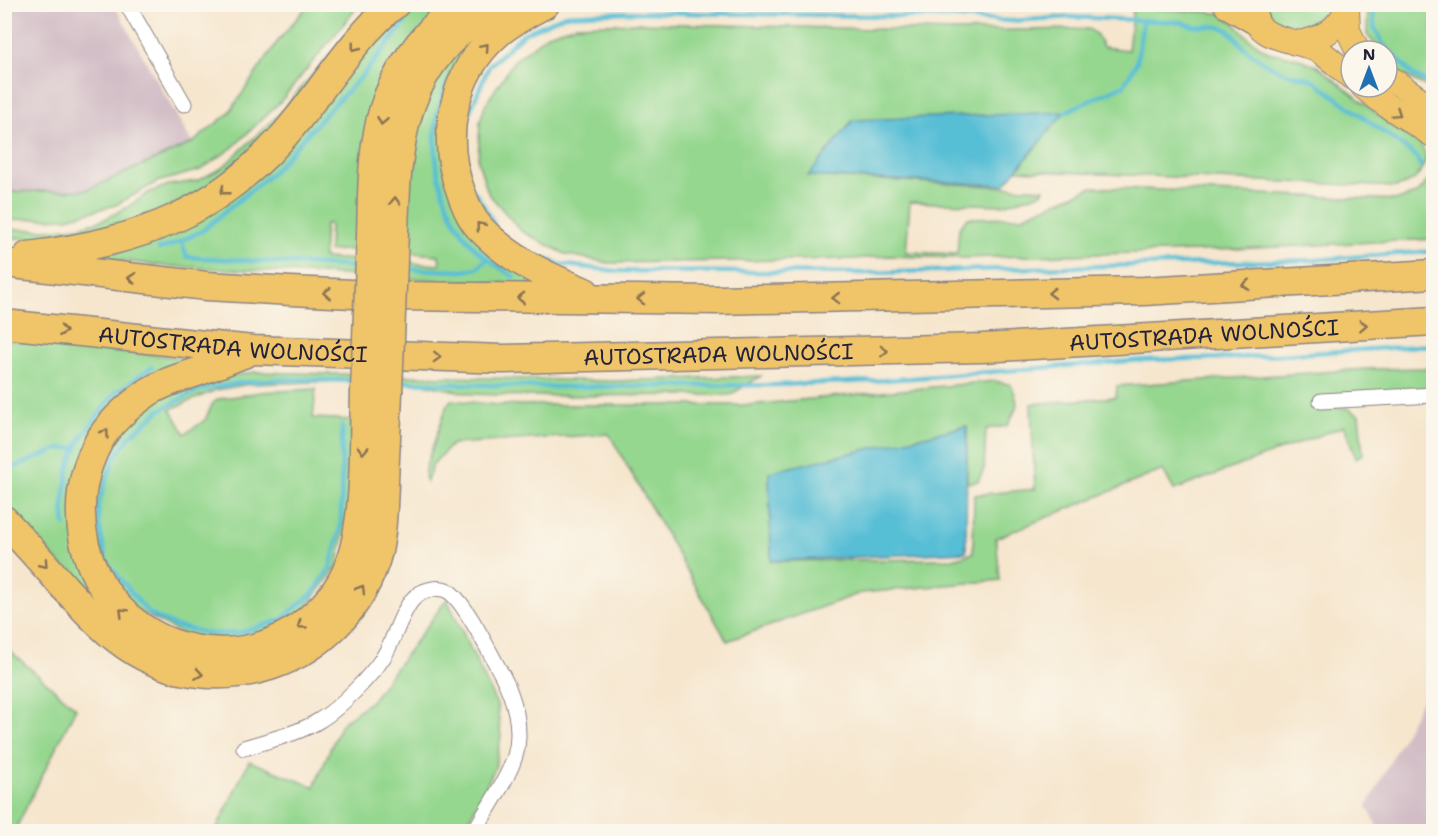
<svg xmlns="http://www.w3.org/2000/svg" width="1438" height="836" font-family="'Shantell Sans',sans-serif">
	<rect width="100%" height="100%" fill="#fbf7ec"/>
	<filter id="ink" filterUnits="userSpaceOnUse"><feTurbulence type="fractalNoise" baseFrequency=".0167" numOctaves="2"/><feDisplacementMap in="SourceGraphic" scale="12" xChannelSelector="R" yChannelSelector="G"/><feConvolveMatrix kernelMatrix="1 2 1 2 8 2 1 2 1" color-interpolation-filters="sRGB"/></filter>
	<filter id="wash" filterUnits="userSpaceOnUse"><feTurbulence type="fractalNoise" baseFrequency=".008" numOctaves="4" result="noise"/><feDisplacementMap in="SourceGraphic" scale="24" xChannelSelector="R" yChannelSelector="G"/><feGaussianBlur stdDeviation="1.35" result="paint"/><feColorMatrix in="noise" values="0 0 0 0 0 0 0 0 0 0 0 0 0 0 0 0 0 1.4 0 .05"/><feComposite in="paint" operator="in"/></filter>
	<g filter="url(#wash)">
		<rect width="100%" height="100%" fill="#f6e6ce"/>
		<!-- industrial -->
		<path fill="#d2bdc6" d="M4,5h110l78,138 -105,47 -82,2z
			M1433,678v153h-53l-13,-24z"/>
		<!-- green -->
		<path fill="#95d78f" stroke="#5c7c65" stroke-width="1.5" d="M445,4l-84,245 -32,2 1,-27h-5l-2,34 117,7 -1,-10 -36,-3 8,-113 31,-75 43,-38 6,2 -47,139 97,118 -376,-19 -86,-10 77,-18 257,-233z
			M308,5h51l-78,96 -49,47 -32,22 -43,12 -41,23 -49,13 -62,2v-28l82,-2 105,-47 37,-30 49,-72z
			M371,5h7l-115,137 -57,47 -68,34 -75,16 -58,-1v-9l41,1 32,-3 25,-7 23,-12 24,-16 19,-7 28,-4 25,-13 56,-53z
			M1264,5v-1l71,1c-16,29 -55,29 -71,0z
			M1368,5h65v85l-32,-16 -14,-16v-7h-6l-14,-16z
			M1133,8l86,5 13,8 18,18 18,13 30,6 21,9 78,63 22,12 8,15c-8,20 -9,23 -30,30l-380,-17 47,-58 -256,64 236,13 -2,4 -39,12 -93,-3 -4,50 51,2 2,-26 9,-10 54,-1 70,-30 306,13 20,-7 15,-19v65l-235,12 -235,7 -76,-2 -34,3 -245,4 -43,-9 -44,-23 -33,-38 -10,-32 2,-39 5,-17 29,-44 34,-27 28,-9 65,-2 315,8 133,-2 8,6 6,12 25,3z
			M4,340l203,20 -38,12 -95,113 64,159 -133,-137z
			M1433,368v23l-115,15 29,2 12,7 4,39 -7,4 -12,-32 -170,64 -11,-20 -167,68 4,42 -139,13 -134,48 -118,-207 -157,10 -19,20 -7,20 -1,-15 22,-64 4,-5 47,5h251l246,-24 16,4c10,22 6,21 -4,41l-21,3 -2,40 -6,12 -11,2v-57l-198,47 3,88 181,-2 20,-6 1,-58 61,-6 -4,-85 85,-7 1,-11 250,-17z
			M254,372l357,9 150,-5 -31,19 -205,1 -53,-2 -59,-12 -63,-1 -100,3 -34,6 -45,19 14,25 20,-14 8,-17 6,-4 42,-7 55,-3 -3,29 39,2 1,70 -16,77 -34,45 -39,22 -25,6 -49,-2 -62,-32 -19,-27 -18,-61 1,-23 18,-50 17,-20 36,-29 55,-18z
			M447,599l50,106 4,31 -6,32 -32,63 -248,1 34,-71 65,26 27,-63 31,-24z
			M4,646l72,62 -62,124 -9,-1z"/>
		<!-- water -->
		<path fill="#57bed5" stroke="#3c7088" stroke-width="1.5" d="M1065,112l-61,73 -196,-9 45,-56z
			M967,426l-1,126 -195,9 -2,-89z"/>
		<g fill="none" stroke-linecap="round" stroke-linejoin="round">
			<!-- stream -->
			<path stroke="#57bed5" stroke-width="4.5" d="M1373,4l1,23 9,17 31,32 20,9
				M449,80c-27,50 -13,129 27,169 11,11 25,19 38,28
				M1065,112l59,-27 13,-23 6,-42
				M465,137l3,-21 21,-50 34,-32 42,-19 61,-3 319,5 65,4 60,-4 112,5c14,9 30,0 44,7 9,5 14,17 23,23 11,8 24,17 37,21 9,3 18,3 27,7l104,77 3,9
				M475,192l19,31
				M181,241l6,16 172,10
				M159,249l13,-4 30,-14 70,-58 57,-63 34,-35 42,-52
				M544,258l15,6 56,7 250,2 448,-13 121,-9
				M403,269l61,2 13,-3 11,-10
				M398,382l150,5 226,-2 99,-4 270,-21 89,-2 202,-13
				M342,425l-1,101 -11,42 -17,25 -32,27 -42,13 -28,1 -36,-8 -25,-12 -13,-14 -31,-39 -7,-36 -1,-20 16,-47 16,-22 30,-26 39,-20 39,-7 48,-4 71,2
				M4,471l55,-22 16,-1
				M65,525l-2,-19 6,-41 12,-27 34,-45 37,-26"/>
		</g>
	</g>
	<g filter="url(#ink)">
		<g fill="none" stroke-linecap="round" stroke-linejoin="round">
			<defs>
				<path id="street" d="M127,4l57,100
					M1321,401l113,-6
					M244,748c25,-8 54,-14 76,-28 20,-12 52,-45 64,-64 10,-16 17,-44 29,-57 7,-8 23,-13 33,-9 17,7 45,65 55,83 13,24 22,55 14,83 -6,21 -29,55 -41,76"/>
				<path id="primary" d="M1247,4c14,44 46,30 75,49 10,7 19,16 29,24
					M1347,10l1,20 10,21
					M1295,43c25,-2 45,-14 54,-39
					M1387,76l47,33
					M1363,87l23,18 48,31"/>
				<g id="highway">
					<path d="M545,4c-17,9 -33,17 -47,29 -46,40 -58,105 -37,159 4,12 10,27 19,36 30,32 66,48 105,64"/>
					<path d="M1228,4l26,15"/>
					<path d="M28,256c114,-15 195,-43 269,-136 29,-36 62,-88 98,-116"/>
					<path d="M370,259c3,-49 -1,-103 14,-151 13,-42 42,-76 74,-104"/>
					<path d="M393,260c4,-109 0,-196 107,-256"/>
					<path d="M4,263l203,23 84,5 104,5 321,4 428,-9 290,-17"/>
					<path id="s1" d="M4,324l249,26 250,9 479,-11 452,-27"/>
					<path d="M248,352c-13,5 -25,10 -38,15 -21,9 -44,13 -63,26 -17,12 -37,29 -48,48 -49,89 6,200 108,210 29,3 58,-3 83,-18 22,-14 43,-34 55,-58 23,-50 18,-129 20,-184"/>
					<path d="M4,520c21,23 41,45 61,68 17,18 32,36 52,51 93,73 231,27 261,-88 5,-22 5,-45 6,-68 1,-30 3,-60 4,-91"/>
				</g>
			</defs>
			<!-- street casing -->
			<use href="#street" stroke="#8c8484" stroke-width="17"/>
			<!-- primary casing -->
			<use href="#primary" stroke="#8c8484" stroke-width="26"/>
			<!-- highway casing -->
			<use href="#highway" stroke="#8c8484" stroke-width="31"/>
			<!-- street -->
			<use href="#street" stroke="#fff" stroke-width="15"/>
			<!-- primary -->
			<use href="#primary" stroke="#f0c469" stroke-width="24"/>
			<!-- highway -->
			<use href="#highway" stroke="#f0c469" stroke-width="28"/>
			<defs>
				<path id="highway-bridge" d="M365,391l5,-132
					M388,392l5,-132"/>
			</defs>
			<!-- highway-bridge casing -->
			<use href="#highway-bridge" stroke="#8c8484" stroke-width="31" stroke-linecap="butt"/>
			<!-- highway-bridge -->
			<use href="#highway-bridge" stroke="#f0c469" stroke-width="28"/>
		</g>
		<!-- one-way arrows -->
		<defs><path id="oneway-chevron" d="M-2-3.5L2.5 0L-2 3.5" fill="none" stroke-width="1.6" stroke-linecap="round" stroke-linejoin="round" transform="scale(1.5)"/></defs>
		<g stroke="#897352">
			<use href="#oneway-chevron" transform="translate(355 47) rotate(129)"/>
			<use href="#oneway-chevron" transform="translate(485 47) rotate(-49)"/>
			<use href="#oneway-chevron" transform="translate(1397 113) rotate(34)"/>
			<use href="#oneway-chevron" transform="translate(382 121) rotate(101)"/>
			<use href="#oneway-chevron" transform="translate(224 191) rotate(142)"/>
			<use href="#oneway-chevron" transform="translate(395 201) rotate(-88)"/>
			<use href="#oneway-chevron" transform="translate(480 226) rotate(-130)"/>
			<use href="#oneway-chevron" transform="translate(132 278) rotate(-173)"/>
			<use href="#oneway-chevron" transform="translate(1246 285) rotate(177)"/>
			<use href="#oneway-chevron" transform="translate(327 293) rotate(-177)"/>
			<use href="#oneway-chevron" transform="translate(1052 293) rotate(179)"/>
			<use href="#oneway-chevron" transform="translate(521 298) rotate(-179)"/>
			<use href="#oneway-chevron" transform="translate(836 298) rotate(179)"/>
			<use href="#oneway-chevron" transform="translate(641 299) rotate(-179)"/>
			<use href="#oneway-chevron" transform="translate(1363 325) rotate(-3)"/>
			<use href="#oneway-chevron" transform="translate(63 331) rotate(7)"/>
			<use href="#oneway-chevron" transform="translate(884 351) rotate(-2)"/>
			<use href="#oneway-chevron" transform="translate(437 357) rotate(2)"/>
			<use href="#oneway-chevron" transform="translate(105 433) rotate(-54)"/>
			<use href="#oneway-chevron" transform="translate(363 450) rotate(92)"/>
			<use href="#oneway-chevron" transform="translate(44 564) rotate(48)"/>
			<use href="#oneway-chevron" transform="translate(361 589) rotate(-59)"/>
			<use href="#oneway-chevron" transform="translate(123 612) rotate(-135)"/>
			<use href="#oneway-chevron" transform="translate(301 625) rotate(144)"/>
			<use href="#oneway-chevron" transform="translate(199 674) rotate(9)"/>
		</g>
	</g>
	<g text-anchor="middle" stroke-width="4.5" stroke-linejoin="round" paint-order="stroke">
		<!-- street labels -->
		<g font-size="22" fill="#22223b" stroke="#fbf7ec">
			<text dy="8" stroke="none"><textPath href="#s1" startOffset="1202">AUTOSTRADA WOLNOŚCI</textPath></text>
			<text dy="8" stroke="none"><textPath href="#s1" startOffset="230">AUTOSTRADA WOLNOŚCI</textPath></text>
			<text dy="8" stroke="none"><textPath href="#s1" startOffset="716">AUTOSTRADA WOLNOŚCI</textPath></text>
		</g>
	</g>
	<!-- margin -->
	<rect width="1438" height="836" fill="none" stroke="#fbf7ec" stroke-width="24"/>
	<!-- north arrow -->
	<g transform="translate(1369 69)"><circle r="28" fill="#fbf7ec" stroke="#a4a2a5" stroke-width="1.5"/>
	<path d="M0-4.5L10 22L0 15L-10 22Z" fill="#1f6fb2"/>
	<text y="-9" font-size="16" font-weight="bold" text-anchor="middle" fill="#22223b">N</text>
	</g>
</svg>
